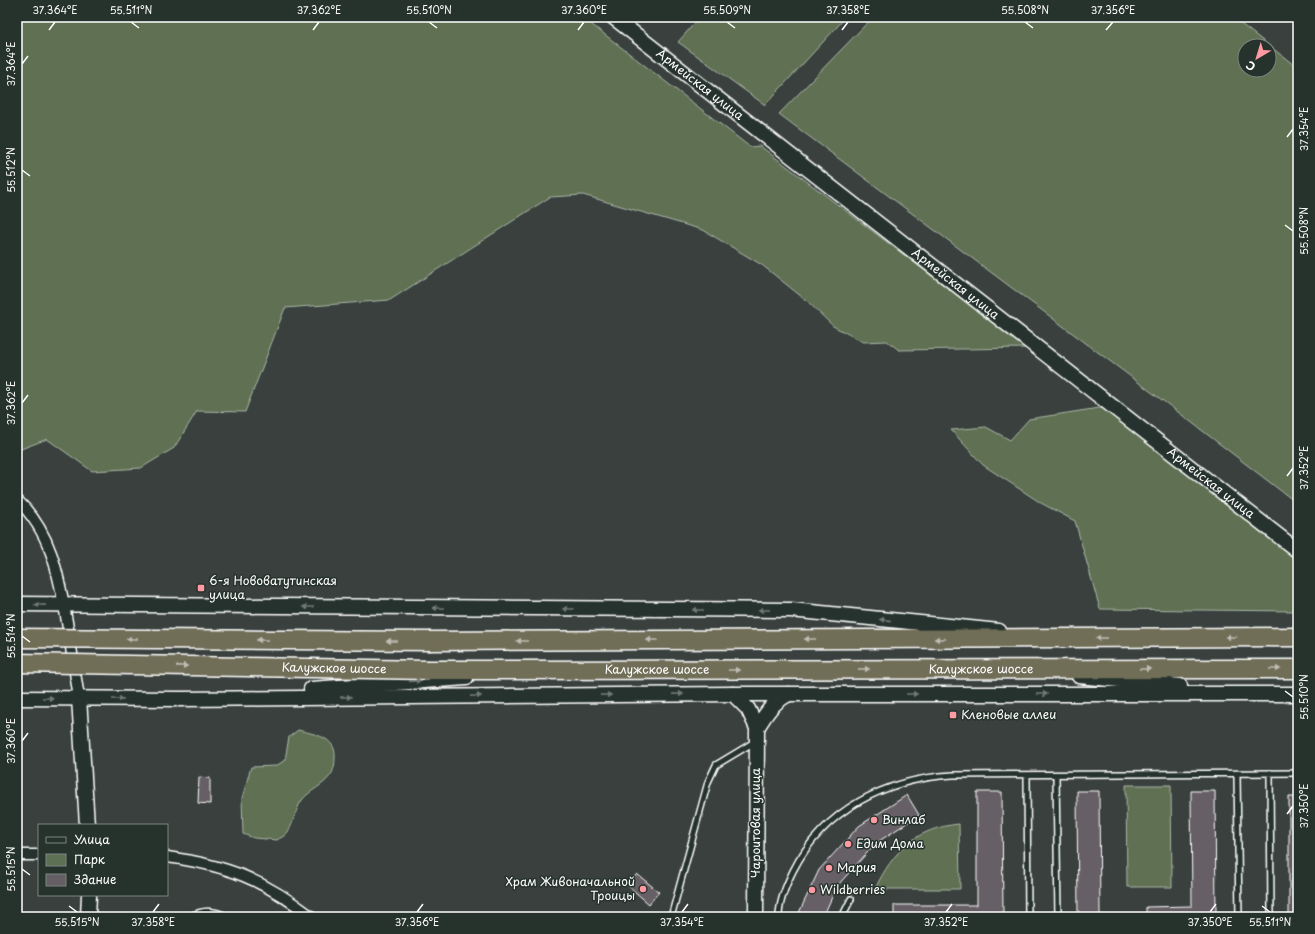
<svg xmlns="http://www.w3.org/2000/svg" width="1315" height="934" font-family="'Playpen Sans',sans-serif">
	<rect width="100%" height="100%" fill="#39403e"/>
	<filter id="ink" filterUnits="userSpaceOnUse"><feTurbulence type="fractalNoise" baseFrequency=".025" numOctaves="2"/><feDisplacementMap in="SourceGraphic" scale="8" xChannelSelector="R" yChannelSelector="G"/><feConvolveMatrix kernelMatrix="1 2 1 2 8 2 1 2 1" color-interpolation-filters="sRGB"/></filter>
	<g filter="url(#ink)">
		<!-- green -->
		<path fill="#5e7053" stroke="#aeb8a9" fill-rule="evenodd" d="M17,17h565l168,130 10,-1 267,202 -128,2 -12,-9 -24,1 -30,-16 -26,-25 -45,-36 -59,-35 -120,-35 -33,2 -160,103 -105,8 -40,104 -48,-1 -23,37 -33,20 -49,3 -45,-32 -26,10h-4z
			M700,17h146l-81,88 -87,-63z
			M873,17h359l66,51v436l-120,-92 -399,-298zM1245,46h24v24h-24z
			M1099,408l20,4 179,144v55l-198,-2 -25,-88 -34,-18 -58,-38 -32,-35 35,-3 24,13 19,-21z
			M298,730c16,4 39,7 37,28 0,6 -1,13 -5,18 -7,10 -20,14 -28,24 -7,10 -8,24 -15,33 -2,3 -7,5 -10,7l-23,-2 -11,-4 -1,-36 9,-31 25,-1 9,-6 4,-23z
			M1126,785h45l1,102h-45z
			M959,824l1,65h-85c18,-38 41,-61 84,-65z"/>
		<!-- building -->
		<path fill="#665e65" stroke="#fff" d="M199,777l11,1v26l-12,-1z
			M1077,791h22l1,126h-22z
			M1191,791h24l1,126h-70v-10l46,-1z
			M977,792h25l1,125h-109v-12h83z
			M907,795l12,20 -43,28 -39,43 -14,31h-26l22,-47 40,-44z
			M1289,797h9v120h-9z
			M637,874l22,18 -10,12 -22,-19z"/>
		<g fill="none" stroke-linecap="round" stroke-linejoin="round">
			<defs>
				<path id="lane" d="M1270,773l1,144
					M1237,774l2,143
					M1027,775l1,142
					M1056,775l2,142
					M189,917c15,-8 25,-7 40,0
					M671,917l37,-135 8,-17 40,-24
					M779,917c0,-16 7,-32 14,-46 31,-62 93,-92 160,-96l345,-2
					M842,917l9,-18"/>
				<path id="street" d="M17,500c35,32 42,77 50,122 4,26 8,51 12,76
					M17,855h22
					M167,857c60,8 97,23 145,60"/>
				<g id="secondary">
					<path id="s1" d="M613,17l685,534"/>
					<path d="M17,604l774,6 208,21"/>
					<path d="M1079,676l101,10"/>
					<path d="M311,689l155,-11"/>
					<path d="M733,694l15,15 9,19 -1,189"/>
					<path d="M17,698l164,1 552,-5h565"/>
					<path d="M79,698l8,127"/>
					<path d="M757,728c9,-15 16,-26 32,-34"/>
					<path d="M88,917l1,-22"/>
				</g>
				<g id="highway">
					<path d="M431,641l867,-4"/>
					<path id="s2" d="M429,670l869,-1"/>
				</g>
			</defs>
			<!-- lane casing -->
			<use href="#lane" stroke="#fff" stroke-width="8"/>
			<!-- street casing -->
			<use href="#street" stroke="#fff" stroke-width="13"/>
			<!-- secondary casing -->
			<use href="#secondary" stroke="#fff" stroke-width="17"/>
			<!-- highway casing -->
			<use href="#highway" stroke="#fff" stroke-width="21"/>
			<!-- lane -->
			<use href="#lane" stroke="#26332d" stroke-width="5"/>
			<!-- street -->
			<use href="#street" stroke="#26332d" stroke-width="10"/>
			<!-- secondary -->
			<use href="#secondary" stroke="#26332d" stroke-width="14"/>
			<!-- highway -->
			<use href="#highway" stroke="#716e59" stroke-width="18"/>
			<defs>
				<g id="highway-bridge">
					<path d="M17,638l414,3"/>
					<path id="s3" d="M17,663l412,7"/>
				</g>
			</defs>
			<!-- highway-bridge casing -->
			<use href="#highway-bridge" stroke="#fff" stroke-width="21" stroke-linecap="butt"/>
			<!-- highway-bridge -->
			<use href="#highway-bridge" stroke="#716e59" stroke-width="18"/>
		</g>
		<!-- one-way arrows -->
		<defs><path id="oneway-solid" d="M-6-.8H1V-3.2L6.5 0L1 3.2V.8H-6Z"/></defs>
		<g fill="#727a76">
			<use href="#oneway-solid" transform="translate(40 605) rotate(-179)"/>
			<use href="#oneway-solid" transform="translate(308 607) rotate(-180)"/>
			<use href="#oneway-solid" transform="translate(438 608) rotate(-180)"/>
			<use href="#oneway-solid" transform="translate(568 609) rotate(-180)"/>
			<use href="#oneway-solid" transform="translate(698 610) rotate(-180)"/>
			<use href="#oneway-solid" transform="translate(764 610) rotate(180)"/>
			<use href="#oneway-solid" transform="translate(885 620) rotate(-174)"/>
			<use href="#oneway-solid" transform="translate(415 681) rotate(-4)"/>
			<use href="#oneway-solid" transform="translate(678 694) rotate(-1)"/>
			<use href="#oneway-solid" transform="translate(912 694)"/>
			<use href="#oneway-solid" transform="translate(1042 694)"/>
			<use href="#oneway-solid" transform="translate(606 695) rotate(-1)"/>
			<use href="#oneway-solid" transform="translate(476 696) rotate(-1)"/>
			<use href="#oneway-solid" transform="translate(346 697) rotate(-1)"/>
			<use href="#oneway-solid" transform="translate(48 698)"/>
			<use href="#oneway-solid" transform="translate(118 699)"/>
		</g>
		<g fill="#bfbeb4">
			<use href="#oneway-solid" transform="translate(1231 637) rotate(180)"/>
			<use href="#oneway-solid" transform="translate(1101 638) rotate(180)"/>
			<use href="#oneway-solid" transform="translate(132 639) rotate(-180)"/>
			<use href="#oneway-solid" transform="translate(810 639) rotate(180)"/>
			<use href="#oneway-solid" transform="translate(940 639) rotate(180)"/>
			<use href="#oneway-solid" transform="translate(262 640) rotate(-180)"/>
			<use href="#oneway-solid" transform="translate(652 640) rotate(180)"/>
			<use href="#oneway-solid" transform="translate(392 641) rotate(-180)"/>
			<use href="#oneway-solid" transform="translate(522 641) rotate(180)"/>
			<use href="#oneway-solid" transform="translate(182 666) rotate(1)"/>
			<use href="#oneway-solid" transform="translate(864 669)"/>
			<use href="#oneway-solid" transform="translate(1145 669)"/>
			<use href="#oneway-solid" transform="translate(1275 669)"/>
			<use href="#oneway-solid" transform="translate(734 670)"/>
		</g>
	</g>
	<!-- ticks -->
	<path fill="none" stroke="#fff" stroke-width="1.5" d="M131,22l8,6M429,22l8,6M727,22l8,6M1025,22l8,6M49,30l6,-8M313,30l6,-8M578,30l6,-8M842,30l6,-8M1106,30l7,-8M22,64l6,-8M1287,137l6,-8M22,170l8,6M1285,225l8,6M22,403l6,-8M1287,476l6,-8M22,636l8,6M1285,691l8,6M22,741l6,-8M1287,814l6,-8M22,869l8,6M69,906l8,6M1262,906l8,6M153,912l6,-8M417,912l6,-8M682,912l6,-8M946,912l6,-8M1210,912l6,-8"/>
	<!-- markers -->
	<g fill="#ff9aa2" stroke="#26332d" stroke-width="1.5">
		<rect x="197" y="584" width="8" height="8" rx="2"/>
		<rect x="949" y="711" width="8" height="8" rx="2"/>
		<circle cx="874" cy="820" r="4"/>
		<circle cx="848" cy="844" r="4"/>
		<circle cx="829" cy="868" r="4"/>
		<circle cx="643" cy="889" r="4"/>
		<circle cx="812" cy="890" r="4"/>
	</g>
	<g text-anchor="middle" stroke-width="3" stroke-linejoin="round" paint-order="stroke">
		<!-- street labels -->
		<g font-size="12" fill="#fff" stroke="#26332d">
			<text dy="4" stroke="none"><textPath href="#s1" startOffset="110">Армейская улица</textPath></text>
			<text dy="4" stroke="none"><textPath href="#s1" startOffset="434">Армейская улица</textPath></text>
			<text dy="4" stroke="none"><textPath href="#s1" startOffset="758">Армейская улица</textPath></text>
			<text dy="4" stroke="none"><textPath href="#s3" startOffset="317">Калужское шоссе</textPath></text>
			<text dy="4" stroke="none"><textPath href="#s2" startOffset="552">Калужское шоссе</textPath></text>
			<text dy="4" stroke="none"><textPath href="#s2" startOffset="228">Калужское шоссе</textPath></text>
			<text transform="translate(756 823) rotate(-90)" y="4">Чароитовая улица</text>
		</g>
		<!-- poi labels -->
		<g font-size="12" fill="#fff" stroke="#26332d" text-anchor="start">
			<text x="209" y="585">6-я Нововатутинская<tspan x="209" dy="14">улица</tspan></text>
			<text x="961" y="719">Кленовые аллеи</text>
			<text x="882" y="824">Винлаб</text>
			<text x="856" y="848">Едим Дома</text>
			<text x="837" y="872">Мария</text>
			<text x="635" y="886" text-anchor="end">Храм Живоначальной<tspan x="635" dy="14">Троицы</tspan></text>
			<text x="820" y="894">Wildberries</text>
		</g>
	</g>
	<!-- margin -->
	<rect width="1315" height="934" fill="none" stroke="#26332d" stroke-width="44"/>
	<!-- legend -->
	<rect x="38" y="824" width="130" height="72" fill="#26332d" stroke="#7d8581"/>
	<rect x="46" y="837" width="20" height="6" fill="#26332d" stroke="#7d8581"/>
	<text x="74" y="844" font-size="12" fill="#ffffff">Улица</text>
	<rect x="46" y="854" width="20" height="12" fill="#5e7053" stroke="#7d8581"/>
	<text x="74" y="864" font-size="12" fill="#ffffff">Парк</text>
	<rect x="46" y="874" width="20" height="12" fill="#665e65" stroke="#7d8581"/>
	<text x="74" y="884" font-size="12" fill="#ffffff">Здание</text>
	<!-- north arrow -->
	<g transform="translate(1257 58) rotate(218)"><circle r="19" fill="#26332d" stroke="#7d8581"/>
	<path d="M0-3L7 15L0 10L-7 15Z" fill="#ff9aa2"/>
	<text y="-6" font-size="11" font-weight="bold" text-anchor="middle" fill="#ffffff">С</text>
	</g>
	<rect x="22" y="22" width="1271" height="890" fill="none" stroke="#fff" stroke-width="1.5"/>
	<g font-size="10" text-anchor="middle" fill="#fff">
		<text x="55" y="14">37.364°E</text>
		<text x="131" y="14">55.511°N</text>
		<text x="319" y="14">37.362°E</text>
		<text x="429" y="14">55.510°N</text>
		<text x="584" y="14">37.360°E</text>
		<text x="727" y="14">55.509°N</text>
		<text x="848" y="14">37.358°E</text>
		<text x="1025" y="14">55.508°N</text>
		<text x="1113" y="14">37.356°E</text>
		<text transform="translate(11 64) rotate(-90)" y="4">37.364°E</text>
		<text transform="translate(1304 129) rotate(-90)" y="4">37.354°E</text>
		<text transform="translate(11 170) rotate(-90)" y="4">55.512°N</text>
		<text transform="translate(1304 231) rotate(-90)" y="4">55.508°N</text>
		<text transform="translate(11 403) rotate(-90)" y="4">37.362°E</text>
		<text transform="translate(1304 468) rotate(-90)" y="4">37.352°E</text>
		<text transform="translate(11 636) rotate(-90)" y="4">55.514°N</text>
		<text transform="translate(1304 697) rotate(-90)" y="4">55.510°N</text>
		<text transform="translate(11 741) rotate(-90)" y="4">37.360°E</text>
		<text transform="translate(1304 806) rotate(-90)" y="4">37.350°E</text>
		<text transform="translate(11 869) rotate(-90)" y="4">55.515°N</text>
		<text x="77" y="926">55.515°N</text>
		<text x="153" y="926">37.358°E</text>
		<text x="417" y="926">37.356°E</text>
		<text x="682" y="926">37.354°E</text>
		<text x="946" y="926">37.352°E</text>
		<text x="1210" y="926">37.350°E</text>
		<text x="1270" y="926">55.511°N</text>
	</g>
</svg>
